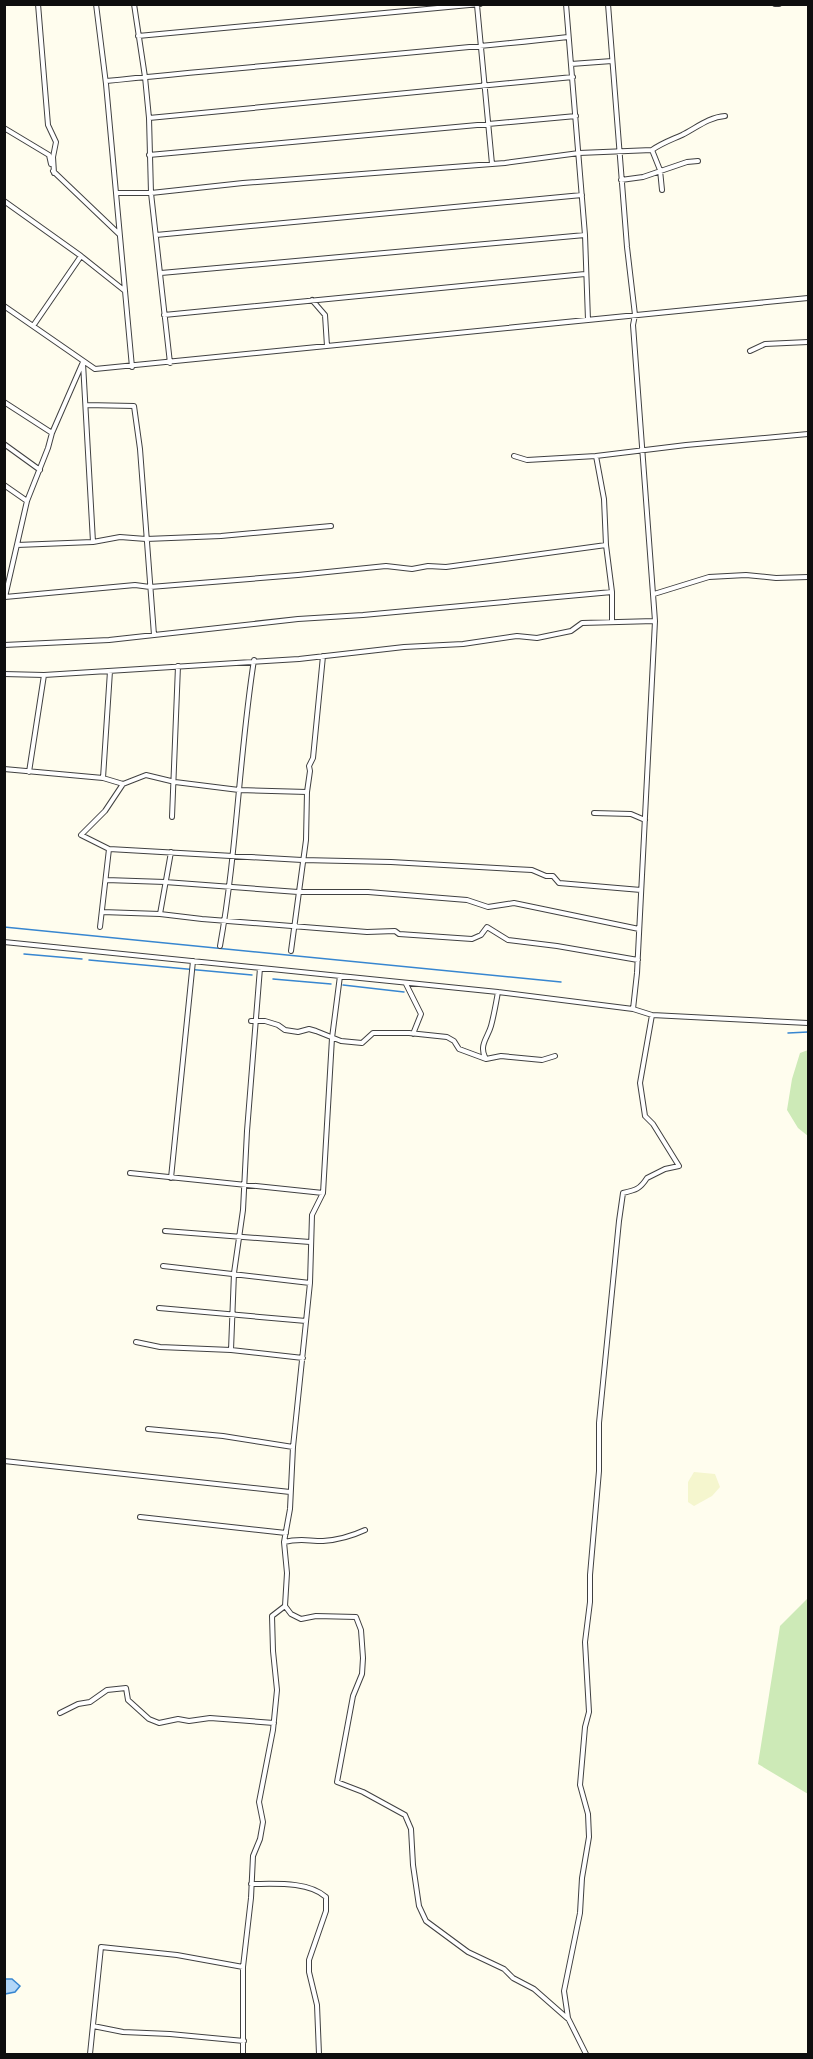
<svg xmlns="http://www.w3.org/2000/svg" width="813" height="2059" font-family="'Crimson Pro',serif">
	<rect width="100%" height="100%" fill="#fffdee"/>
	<!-- farmland -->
	<path fill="#f5f6ce" d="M694,1472l21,2 5,13 -8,9 -18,10 -6,-4v-20z"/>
	<!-- green -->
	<path fill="#cdeab7" d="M808,1050v86l-10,-8 -11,-18 5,-31 8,-26z
		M808,1598v196l-50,-30 22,-138z"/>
	<!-- water -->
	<path fill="#b2d7f8" stroke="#3786d0" stroke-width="1.5" d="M5,1979h7l8,7 -5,6 -10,2z"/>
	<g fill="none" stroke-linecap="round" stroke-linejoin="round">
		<!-- stream -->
		<path stroke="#3786d0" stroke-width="1.5" d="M4,927l557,55
			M24,954l58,5
			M89,960l163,15
			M273,979l58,5
			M343,985l61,7
			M788,1033l20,-1"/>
		<defs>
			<path id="minor" d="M38,4l10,121 8,17 -3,15 1,16
				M96,4l10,80 26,283
				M134,4l11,73 4,41 2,75 19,170
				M566,4l19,231 3,85
				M608,4l19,243 8,68 -2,10 22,296 -18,352 -4,36
				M775,4h4
				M477,5l15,159
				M138,36l342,-32
				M571,64l41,-3
				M106,81c154,-16 308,-27 462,-44
				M149,118l424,-41
				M4,128l45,27 2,9
				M149,155l427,-39
				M53,171l66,63
				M621,180l22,-3 44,-15 11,-1
				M662,190l-2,-20 -8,-20c10,-7 19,-10 30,-15 14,-7 27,-18 43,-19
				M116,193h35l92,-10 262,-20 74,-10 73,-3
				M4,201l77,55 44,35
				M156,235l426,-40
				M161,273l424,-38
				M312,300l13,15 2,31
				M4,306l91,63 713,-71
				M164,315l421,-41
				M33,326l48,-70
				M750,351l15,-7 43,-2
				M83,363l10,179
				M4,402l48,31
				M86,405l48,1 6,43 14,186
				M4,444l36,26
				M514,456l13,4 69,-4 90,-11 122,-11
				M596,456l8,43 2,46 6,47v29
				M4,485l23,16
				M17,545l76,-3 27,-5 26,2 75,-3 110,-10
				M654,594l55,-17 37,-2 30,3 32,-1
				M5,597l130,-12 15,2 148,-12 88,-9 26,3 16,-3 18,1 160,-22
				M5,597l22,-96 21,-53 4,-15 31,-71
				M4,645l105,-5 189,-21 65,-4 249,-23
				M4,674l40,1 255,-16 105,-12 59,-3 54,-8 20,2 34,-7 11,-8 73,-2
				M4,769l99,9 20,6 23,-9 29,7 64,8 68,2
				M29,772l15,-97
				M103,778l7,-107
				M594,813l37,1 14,6
				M172,817l6,-151
				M109,849l193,11 89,2 141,8 14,6h7l6,7 82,7
				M106,880l59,2 133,10h70l99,8 21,7 26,-4 125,26
				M102,912l58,2 42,5 165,13 28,-1 4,3 73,5 9,-4 6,-8 21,13 49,6 81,14
				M160,914l11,-62
				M100,927l9,-78 -28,-14 24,-24 18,-27
				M4,942l494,50 135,17 19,6 156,8
				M220,946c17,-94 19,-191 34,-286
				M291,951l15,-111 1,-48 3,-21 -1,-5 4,-8 10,-102
				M406,984l15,30 -8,20
				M251,1021h14l13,4 7,5 13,2 11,-3 7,2 25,10 21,2 11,-10h36l38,4 7,4 5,8 27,10 15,-3 41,4 13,-4
				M485,1057c-6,-12 3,-20 6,-31 3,-11 5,-23 7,-34
				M130,1173l193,20
				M171,1178l22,-217
				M165,1231l145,11
				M163,1266l147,17
				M159,1308l147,13
				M136,1342l24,5 71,3 72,8
				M231,1350l3,-77 9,-63 4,-79 13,-163
				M148,1429l75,7 70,11
				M4,1461l286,31
				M140,1517l146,16
				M284,1542c16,-4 24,-1 39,-1 15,-1 29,-5 42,-11
				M285,1606l6,8 10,5 15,-3 40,1 5,13 2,28 -1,16 -9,22 -16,86 26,10 42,23 6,14 2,36 6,41 7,15 42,31 36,17 9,9 21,11 33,29
				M60,1713l18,-9 12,-2 17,-12 19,-2 2,12 21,19 10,4 19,-4 11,2 21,-3 64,5
				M251,1884c23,0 57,-3 75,13v14l-17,49v12l8,33 2,49
				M93,2026l30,6 47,2 74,7
				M90,2054l11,-107 76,8 66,12
				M243,2054v-87l8,-69 2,-42 7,-17 3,-17 -4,-20 14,-72 4,-40 -4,-39 -1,-35 13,-10 2,-33 -3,-31 6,-33 3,-62 17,-164 2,-68 11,-22 9,-155 8,-62
				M586,2054l-18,-36 -4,-27 16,-78 2,-35 7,-41 -1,-23 -8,-29 5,-58 4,-15 -4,-70 5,-40v-27l9,-104v-48l20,-202 4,-28c13,-3 17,-4 24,-15l18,-9 14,-3 -26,-42 -8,-8 -5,-33 12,-68"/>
		</defs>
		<!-- minor casing -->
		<use href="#minor" stroke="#414141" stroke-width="6"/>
		<!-- minor -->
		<use href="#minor" stroke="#fff" stroke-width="4"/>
	</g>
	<!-- border -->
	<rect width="813" height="2059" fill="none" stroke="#0e0e0e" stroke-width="12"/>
</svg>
